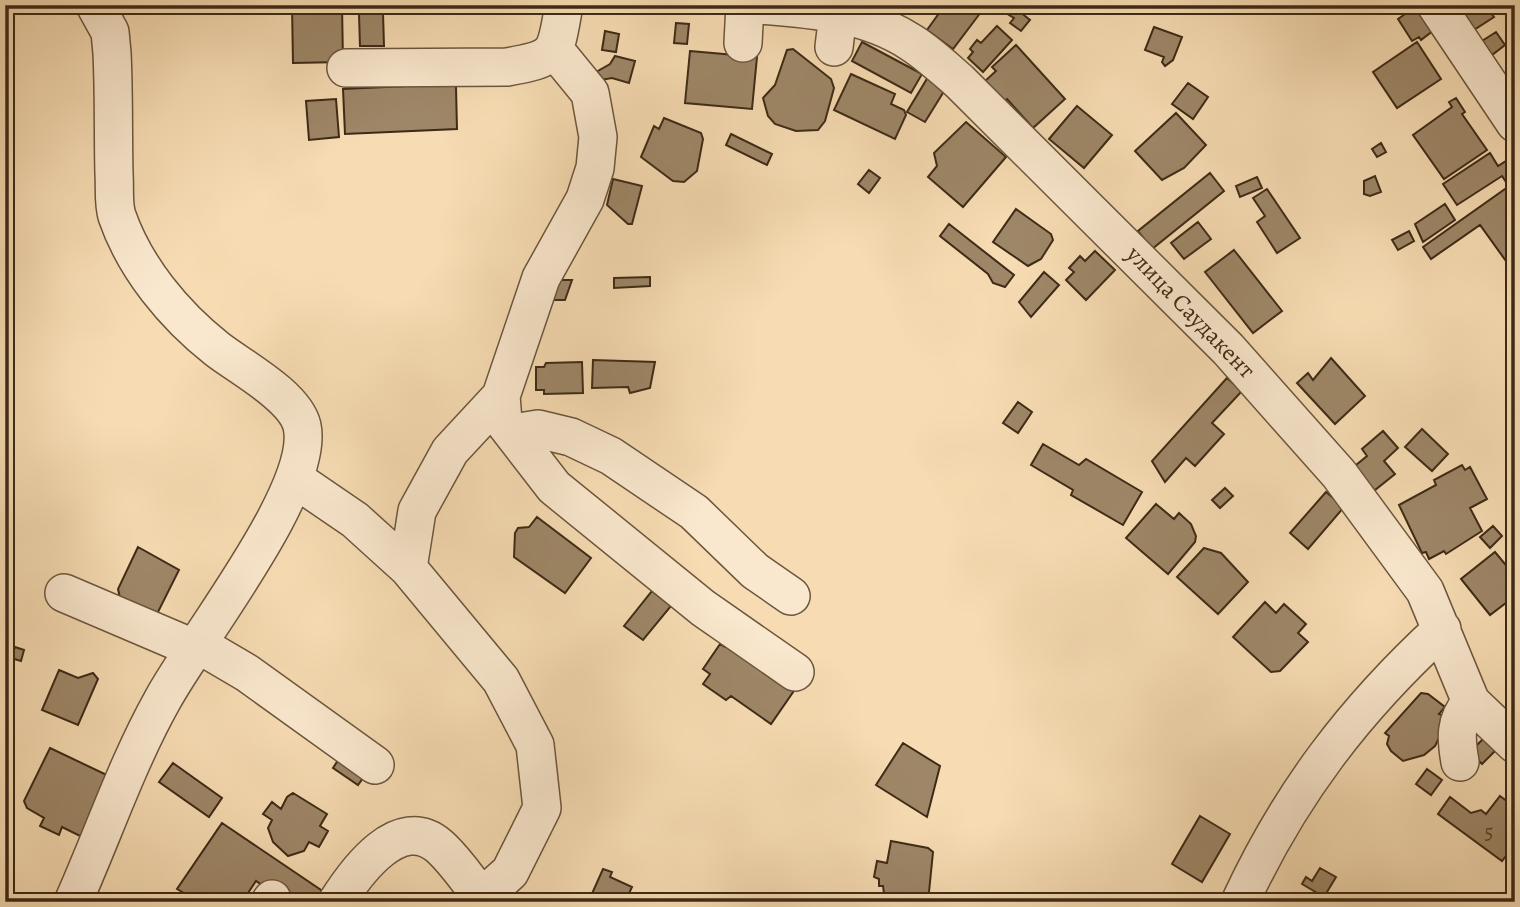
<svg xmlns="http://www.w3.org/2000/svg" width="1520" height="907" font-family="Alegreya,serif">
	<rect width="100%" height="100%" fill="#f7dcb3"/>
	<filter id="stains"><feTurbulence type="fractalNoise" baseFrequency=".00286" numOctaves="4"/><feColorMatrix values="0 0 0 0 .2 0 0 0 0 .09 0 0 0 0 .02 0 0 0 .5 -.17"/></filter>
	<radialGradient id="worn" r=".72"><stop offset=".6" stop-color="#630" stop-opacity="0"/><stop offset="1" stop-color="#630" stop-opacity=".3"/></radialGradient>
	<!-- building -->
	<path fill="#9e8768" stroke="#3d2a16" stroke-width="2" d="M292,5h50l1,57 -50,1z
		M945,5h27l9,7 -28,37 -26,-19z
		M1418,5l16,25 -13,10 -2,-3 -7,4 -14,-22z
		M1453,5h48l-11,7 4,5 -20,13z
		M1015,8l15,12 -9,11 -11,-8 4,-5 -5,-3z
		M383,13l1,33h-24l-1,-32z
		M676,23l13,1 -2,20 -13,-1z
		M997,26l15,14 -29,32 -15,-14 5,-6 -3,-3 7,-9 4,3z
		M1154,27l28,10 -9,23 -8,6 -3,-4 2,-5 -19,-7z
		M605,31l14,3 -3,18 -14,-2z
		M1496,32l9,13 -13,10 -10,-14z
		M862,42l60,32 -11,19 -59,-32z
		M1417,42l24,37 -44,29 -24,-36z
		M1016,45l49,54 -32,29 -26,-29 -4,4 -19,-21 12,-11 -4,-4z
		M793,49l38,30 3,9 -9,33 -7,9 -22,1 -21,-7 -7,-8 -5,-18 12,-13 12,-35z
		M690,51l67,6 -5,52 -67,-6z
		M615,56l20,5 -6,22 -17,-5 -11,2 -5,-8 14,-8z
		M851,74l44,20 -4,10 13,6 2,5 -11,24 -61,-29z
		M928,77l18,11 -21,34 -18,-10z
		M1188,83l20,14 -15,22 -21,-15z
		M451,84l5,3 1,42 -112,5 -2,-45z
		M1456,98l9,14 -3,2 25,36 -43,29 -31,-44 39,-28 -3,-5z
		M336,99l3,38 -30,3 -3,-39z
		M1077,106l35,29 -28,33 -35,-29z
		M1176,113l30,32 -22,23 -22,12 -27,-29z
		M664,118l37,15 2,6 -6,32 -13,11 -11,-1 -32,-24 13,-31 5,3z
		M966,122l40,35 -43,50 -35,-30 9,-11 -3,-13z
		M731,134l41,20 -5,11 -41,-20z
		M1381,143l5,9 -9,5 -5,-8z
		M1490,153l8,13 17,-11v23l-9,4 -4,-6 -45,29 -14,-21z
		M869,170l11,8 -11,15 -11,-9z
		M1210,173l14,18 -72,58 -14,-18z
		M1375,176l6,16 -11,4 -6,-2v-13z
		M1257,177l5,11 -22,9 -4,-11z
		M613,179l29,7 -10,38h-4l-21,-19z
		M1515,182v83l-4,3 -31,-43 -49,34 -8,-12z
		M1267,189l33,49 -23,15 -20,-31 8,-6 -12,-18z
		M1445,204l10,16 -32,22 -8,-18z
		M1016,209l35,25 2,6 -12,19 -13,7 -35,-24z
		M1198,222l13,17 -27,20 -13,-16z
		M949,224l65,51 -9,12 -12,-4 -5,-9 -48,-38z
		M1409,231l5,10 -16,9 -6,-10z
		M1234,250l48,61 -29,22 -48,-61z
		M1095,251l20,19 -29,30 -20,-20 8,-8 -5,-4 11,-12 5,5z
		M1044,272l15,13 -28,32 -12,-15z
		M650,277v9l-36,2v-10z
		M555,280h17l-7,20h-17z
		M1331,358l34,38 -30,28 -38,-41 11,-10 5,7z
		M593,360l62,2 -5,26 -20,5 -2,-6 -36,1z
		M582,362l1,31 -39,1v-4h-8v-23h8l2,-4z
		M1227,378l15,13 -30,32 12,11 -29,32 -9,-8 -21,24 -13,-21z
		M1018,402l14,10 -14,21 -15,-10z
		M1422,429l26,25 -16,17 -27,-24z
		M1383,431l15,17 -14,13 11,13 -25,20 -20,-24 17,-14 -5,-7z
		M1043,444l36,21 7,-6 56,33 -19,33 -52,-30 2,-5 -42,-25z
		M1462,465l3,5 5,-3 17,32 -17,9 12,23 -36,23 -2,-3 -15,8 -3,-7 -4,1 -23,-48 37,-20 -2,-5z
		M1225,488l8,8 -13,12 -8,-8z
		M1326,492l18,15 -36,42 -18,-16z
		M1156,504l18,15 5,-6 12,11 5,12 -1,6 -27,32 -42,-36z
		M537,517l54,41 -26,35 -51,-36 1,-24 3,-5 11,-1z
		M1493,526l9,10 -12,12 -10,-11z
		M138,547l41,23 -23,46 -36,-18 -2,-9z
		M1204,548l17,5 27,29 -30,32 -41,-37z
		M1495,552l20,24v20l-25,19 -29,-36z
		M652,591l19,15 -28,34 -19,-14z
		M1265,602l11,11 8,-9 22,20 -8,9 10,9 -28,29 -9,1 -38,-35z
		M731,638l67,47 -27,39 -40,-28 -5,4 -23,-16 7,-10 -7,-5 17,-25 5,3z
		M15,647l9,3 -3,11 -10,-3z
		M59,670l19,8 15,-5 5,6 -20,46 -36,-15z
		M1421,693l7,1 17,13 -6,7 6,2 1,8 -11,22 -11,9 -21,6 -12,-10 -4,-7 2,-8 -4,-3z
		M1486,736l12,12 -16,16 -12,-12z
		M903,743l37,23 -13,51 -51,-32z
		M50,748l61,29 -29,60 -20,-10 -3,8 -19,-9 4,-8 -17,-10 -3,-7z
		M342,754l26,17 -10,14 -25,-17z
		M173,763l49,35 -13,19 -50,-35z
		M1427,769l15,11 -11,15 -15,-11z
		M293,793l34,21 -7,12 8,5 -9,16 -10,-5 -5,9 -16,5 -15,-14 -5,-14 4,-8 -9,-6 9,-12 9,7 6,-12z
		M1500,796l15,11 -4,10 4,3v24l-13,17 -64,-47 12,-17 21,16 10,-3 5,4z
		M1200,816l30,18 -28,48 -30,-18z
		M222,823l102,69 -7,10h-31l-30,-21 -14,21h-57l4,-6 -12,-7z
		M891,841l37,7 5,4 -5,50h-43l-2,-16h-4v-7l-5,-2 3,-16 10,2z
		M1320,868l16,9 -12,20 -22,-13 4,-7 6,4z
		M603,869l9,3 -2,5 22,10 -7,15h-28l-7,-4z"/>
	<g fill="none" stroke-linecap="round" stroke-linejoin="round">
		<defs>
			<path id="minor" d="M760,5c52,4 107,8 152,38 17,11 32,25 47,38l269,268 111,125 86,117 46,111 44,42
				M1436,5l79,118
				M743,43l2,-38
				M834,47l4,-33
				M554,49l36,44 8,44 -3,31 -10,31 -44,79 -40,118 2,25 51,66 149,121 92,64
				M346,68l161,-1c52,-9 48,-13 57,-62
				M513,433l25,-4 33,8 40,19 83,56 61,59 36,25
				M295,479l60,41 53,48 93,112 34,65 7,63 -32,64 -29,26
				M408,568l9,-57 33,-60 51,-55
				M64,593l129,55
				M196,643l51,30 128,92
				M1460,762c-4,-23 -6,-41 11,-60
				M73,902c30,-67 54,-139 90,-203 33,-61 153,-210 139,-273 -7,-30 -62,-59 -85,-77 -43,-34 -82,-81 -100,-133 -4,-12 -2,-29 -3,-42 -1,-41 0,-81 -2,-121l-2,-21 -15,-27
				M270,902l2,-3
				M337,902c19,-30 62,-90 102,-56 18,16 31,37 46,56
				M1240,902c50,-108 114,-192 202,-273"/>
		</defs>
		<!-- minor casing -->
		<use href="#minor" stroke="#6c563d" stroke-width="40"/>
		<!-- minor -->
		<use href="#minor" stroke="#fae8ce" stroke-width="37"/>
	</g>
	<g text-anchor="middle" stroke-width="5" stroke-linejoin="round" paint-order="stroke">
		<!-- number labels -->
		<g font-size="21" fill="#55412a">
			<text x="1489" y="839">5</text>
		</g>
		<!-- street labels -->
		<g font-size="24" fill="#3d2a16" stroke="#fae8ce">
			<text transform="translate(1191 312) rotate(46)" y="8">улица Саудакент</text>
		</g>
	</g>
	<!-- margin -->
	<rect width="1520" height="907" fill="none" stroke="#f7dcb3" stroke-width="28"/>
	<rect x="7" y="7" width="1506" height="893" fill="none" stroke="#3d2a16" stroke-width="3.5"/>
	<rect x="14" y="14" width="1492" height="879" fill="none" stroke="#3d2a16" stroke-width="2"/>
	<rect width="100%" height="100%" filter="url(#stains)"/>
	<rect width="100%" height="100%" fill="url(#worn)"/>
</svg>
